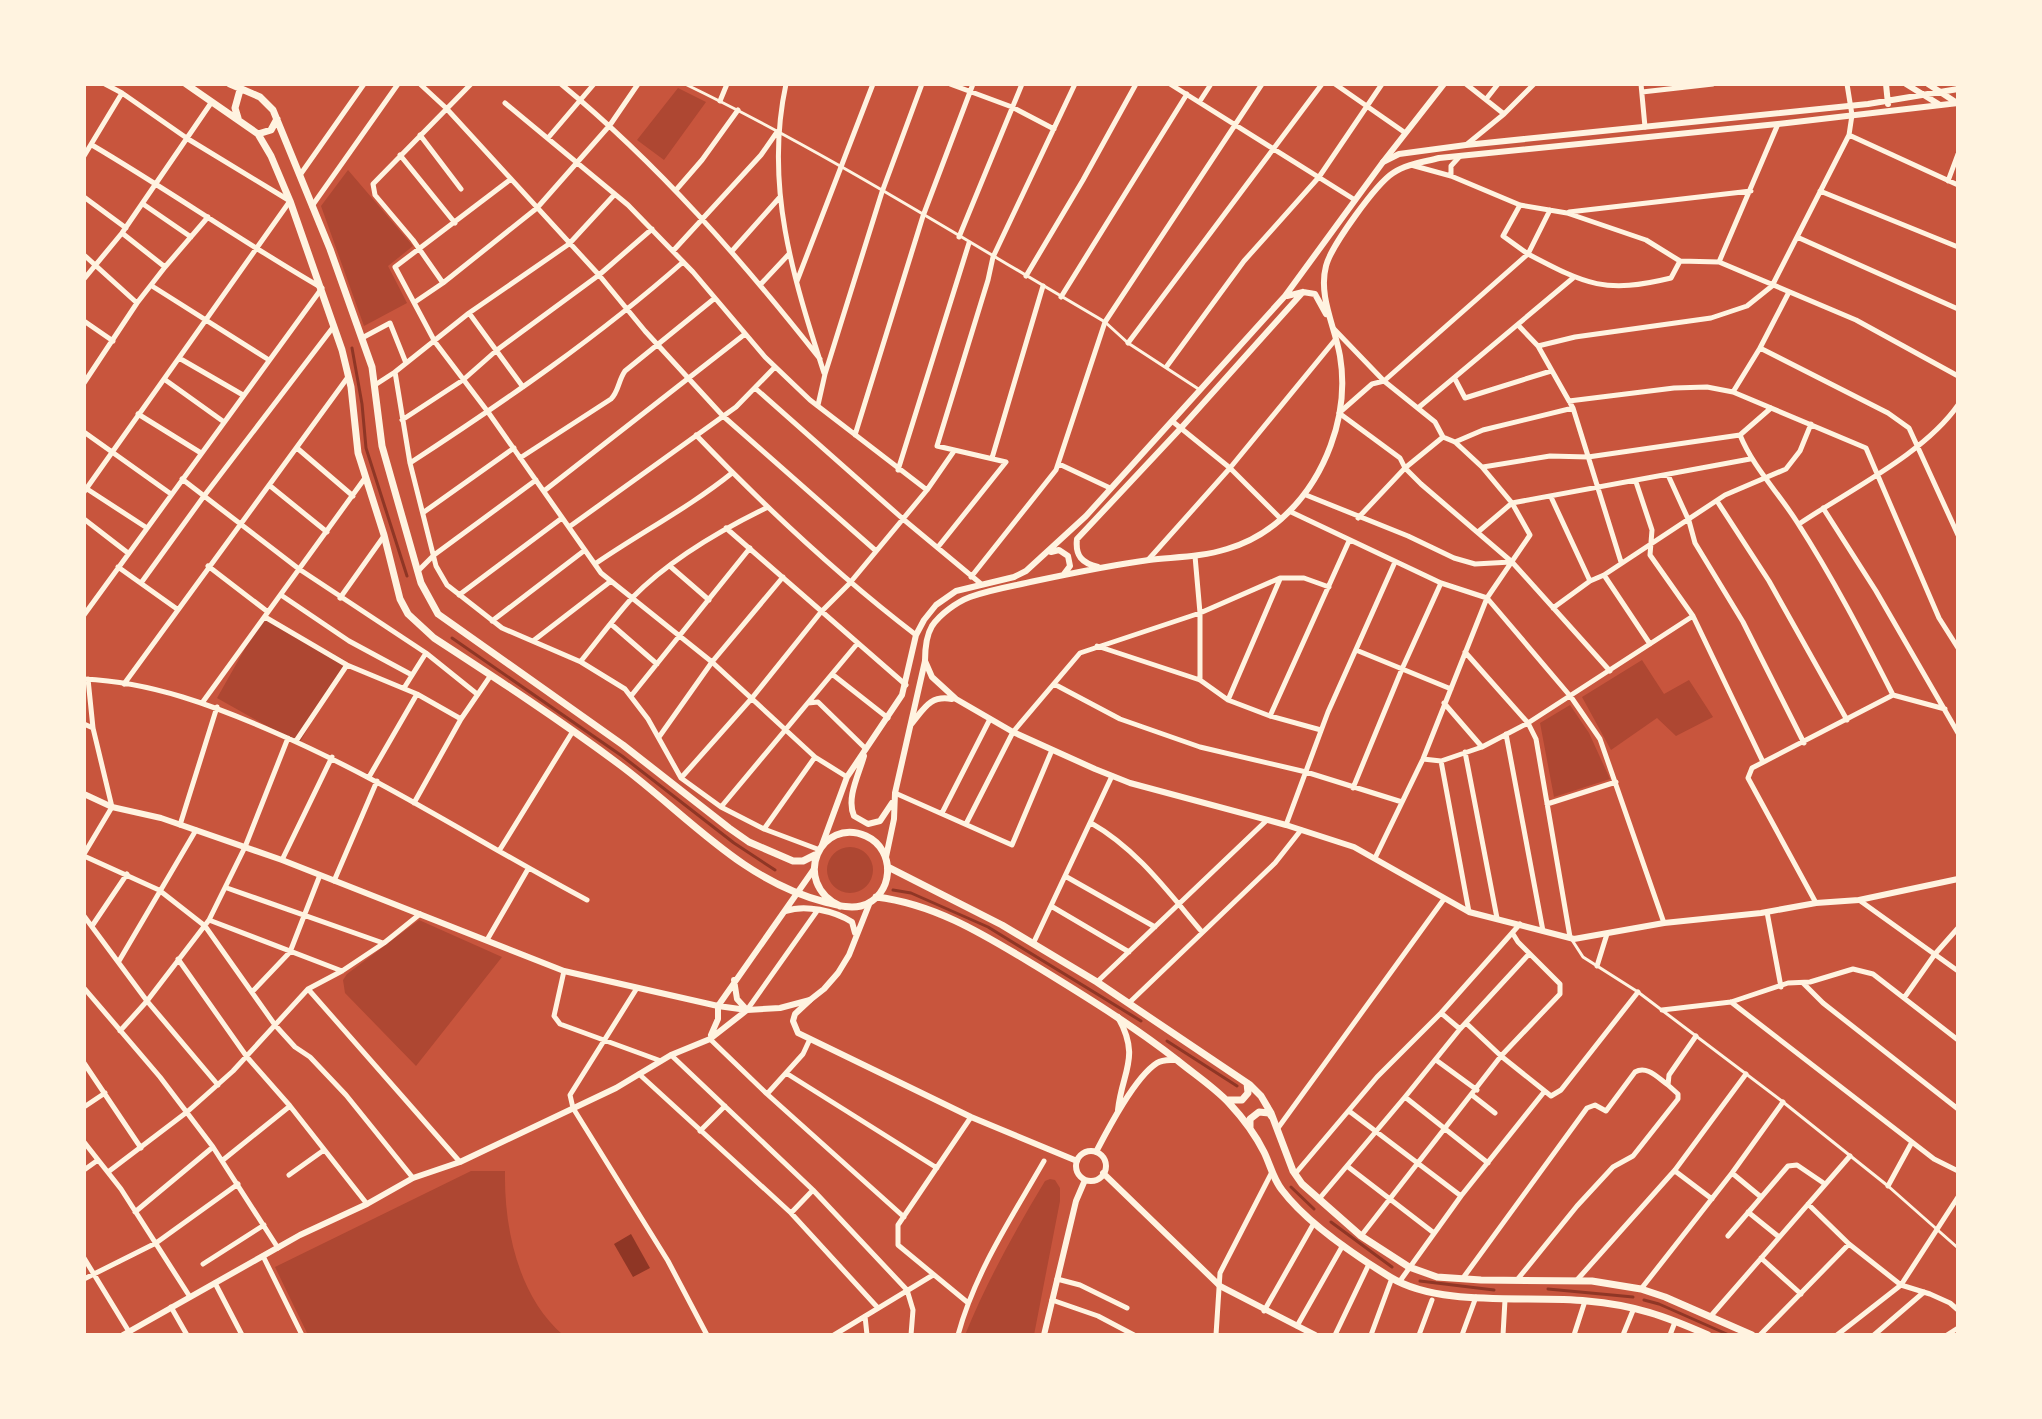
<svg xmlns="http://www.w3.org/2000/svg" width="2042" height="1419" font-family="Lora,serif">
	<rect width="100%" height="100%" fill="#c8553d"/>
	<!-- green -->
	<path fill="#ae4732" d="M678,88l28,14 -42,58 -27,-20z
		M348,170l65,76 -25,20 19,37 -43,23 -43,-120z
		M264,615l82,46 -47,83 -82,-46z
		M1642,660l22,34 25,-14 24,37 -37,19 -19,-18 -46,32 -29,-53z
		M1570,705l19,28 21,46 -56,18 -14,-74z
		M827 870a23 23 0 1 1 46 0a23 23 0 1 1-46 0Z
		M419,920l83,37 -86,109 -71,-73 -2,-13 4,-6z
		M471,1171h34c-1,57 13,125 58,164h-255l-33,-68z
		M1050,1179l5,1 5,8v13l-26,134h-69c22,-54 50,-104 80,-154z"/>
	<!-- water -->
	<path fill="#8f3625" d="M631,1234l19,34 -17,9 -19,-33z"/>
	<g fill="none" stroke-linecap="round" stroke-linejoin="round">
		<!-- stream -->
		<path stroke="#8f3625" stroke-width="3" d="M352,348l10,56 4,44 41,128
			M452,638l170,118 112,87 41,27
			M893,890l18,3 77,34 153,94
			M1167,1041l70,45
			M1291,1187l23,22
			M1331,1222l61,45
			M1420,1281l74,9
			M1548,1289l85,8
			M1644,1300l15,4 70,31"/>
		<!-- pedestrian -->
		<path stroke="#fff3e0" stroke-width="3" d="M685,84c145,70 281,157 420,238l23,21 72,47
			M1572,940l11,17 55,35 145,110 105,84 70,62"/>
		<!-- minor -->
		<path stroke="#fff3e0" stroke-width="5" d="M420,84l26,24 153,167 46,56 78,85 152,134
			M561,84c98,81 180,175 259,275
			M786,84c-22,101 7,193 38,289
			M950,84l62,23 42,22
			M1170,84l185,116
			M1335,84l69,48
			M1466,84l38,30
			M1641,84l4,43
			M1642,92l71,-8
			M1487,98l11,-14
			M720,101l7,-17
			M1200,101l11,-17
			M505,103l123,102 65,67 72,85 45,43 117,90
			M420,135l41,54
			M1849,135l109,50
			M548,138l46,-54
			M1466,145l38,-31 30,-30
			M400,155l55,68
			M84,156l38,-63
			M1411,165l40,11 69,29 47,8 79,27 34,21 39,1 137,58 102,56
			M300,175l64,-91
			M1451,176v-10l9,-10
			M511,179l-116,88 40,75 53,70 113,161 111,89 103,95 32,20
			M1948,181l10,-27
			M676,190l26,-30 36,-50
			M1820,191l138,56
			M615,194l-46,50 -100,69 -74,59 15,91 26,103 11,19 55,43 79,34 44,27 23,30 33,59 40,29 43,22 56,21
			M84,197l42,31
			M143,204l48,33
			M1520,205l-17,31 25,18 22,-44
			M312,206l86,-122
			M1569,212l182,-21
			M122,233l43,34
			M959,237l63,-153
			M1797,237l161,72
			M673,251l88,-96 16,-23
			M732,251l48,-54
			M84,255l53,48
			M1719,262l59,-138
			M1026,276l57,-96 53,-96
			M84,279l38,-46 89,-130
			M797,281l76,-197
			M443,283l-30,-43 -38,-45 -2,-11 98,-100
			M760,285l29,-31
			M152,286l117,74
			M1061,297l126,-203
			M415,302l28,-19 94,-75 73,-83 28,-41
			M469,313l54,74
			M84,321l29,20
			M1518,325l20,21 35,62 48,154
			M1334,329l50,52 51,41 8,15 12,5 27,25 30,36 18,32 -43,63 -64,161 -48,99
			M362,338l28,-15 16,40
			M1128,343l194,-259
			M1538,346l37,-9 136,-19 36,-12 25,-20 77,-151 3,-20 -5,-31
			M1760,348l128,65 21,15 49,107
			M179,358l64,37
			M1167,366l77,-105 75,-84 63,-93
			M164,379l60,43
			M1455,379l10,19 86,-27
			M84,383l53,-80 28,-36 43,-50
			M375,385l20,-13
			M755,388l148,131 77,64
			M1733,392l27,-44 29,-56
			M1569,401l105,-13 33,-1 26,5 133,56 73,170 19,30
			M818,405l7,-31 57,-182 40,-108
			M1418,408l155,-130
			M138,414l63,39
			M402,420l61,-40 34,-30 102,-75 53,-46
			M1172,421l58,47 51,51
			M84,432l87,62
			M696,435c70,73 139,138 220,200
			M855,435l68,-219 50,-132
			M1740,435l31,-27
			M1455,442l28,-12 90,-22
			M297,448l56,48
			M520,458l91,-59c8,-8 7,-18 14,-28l90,-73
			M992,458l51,-172
			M410,463c95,-62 188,-126 273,-201
			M1059,464l51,24
			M1483,467l67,-11 38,1 152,-22c13,32 38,57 57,87 36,56 66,114 96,173l52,14
			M898,470l71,-227
			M1668,475l21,46 6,22 48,79 61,121
			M182,479l117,90 127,84 51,41
			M1636,482l16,48 -2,25 43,61 70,146
			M269,485l58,47
			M84,487l63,41
			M544,491l201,-157
			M84,492l206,-291 -102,-62 -66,-46 -17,-9
			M1306,495l102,41 46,22 21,6 36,-2
			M1551,497l39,84
			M1717,501l52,80 78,139
			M1823,508l53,83 82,142
			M1289,511l152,72 46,15 84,99 29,42 64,184
			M424,512l90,-64
			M1358,518l47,-50 38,-31
			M84,519l44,34
			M1799,524c50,-34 125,-70 159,-119
			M569,527l167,-120 39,-40
			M726,528l180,157
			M1478,532l34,-29 238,-44
			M938,547l68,-85 -69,-16 51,-166 5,-23 82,-173
			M1195,556l5,57v67
			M1148,560l82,-92 105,-128
			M595,564c45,-31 95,-57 137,-91
			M208,566l60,46
			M118,567l59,42
			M671,567l38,33
			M418,571l16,-16 102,-75
			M1604,575l46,69
			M971,577l85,-107 49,-148 157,-238
			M141,583l63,-87 130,-170
			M281,595l68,46 63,34
			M459,595l103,-77
			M340,598l44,-62
			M1553,608l37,-27 14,-6 121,-80 61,-26 14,-18 11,-27
			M84,615l238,-327c-78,-45 -152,-97 -230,-143
			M265,617l82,48 70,29 44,25
			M492,621l93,-71
			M611,624l46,40
			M533,641l78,-60
			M1097,646l103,34 28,20 42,16 51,14
			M1356,650l95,39
			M1465,652l63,71 8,16 34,198
			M581,661c17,-21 33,-43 51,-63 35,-36 89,-68 134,-90
			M1610,671l-98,-109 -91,-78 -16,-16 -5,-10 -61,-45 33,-29 12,-3 144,-127c59,31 77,40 143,24l9,-17
			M832,674l56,44
			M84,679c68,3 131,27 192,54 109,47 207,112 311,167
			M124,684l224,-307
			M1054,684l66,35 80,28 106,25 96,30
			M404,688l22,-35
			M631,696l119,-148
			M1228,700l52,-121
			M202,703l163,-225
			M808,703l10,-1 48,47
			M1444,703l38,44
			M1270,716l79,-175
			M84,724l9,4
			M1506,734l37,197
			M659,737l53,-75 71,-85
			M296,741l51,-76
			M1465,752l32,166
			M1423,759l18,2 41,-14 46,-24 165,-107
			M1441,761l28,151
			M369,777l48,-83
			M681,778l71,-80 69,-86 28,-28 78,-94 27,-39
			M1353,788l49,-119 39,-86
			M895,793l117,52 40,-95
			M414,803l47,-84 30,-44
			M1547,804l69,-22
			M721,807l136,-163
			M942,813l48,-94
			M1091,823c46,26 77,69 111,109
			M966,824l47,-92 67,-79 120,-40 80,-35h24l25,9
			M180,825l37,-118
			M1286,825l42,-113 67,-150
			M764,829l51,-72
			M499,851l74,-120
			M84,854l28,-47 -19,-79 -5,-49
			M84,856l75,34 46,36 70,99 20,22 15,10 36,38 67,83
			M282,860l50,-103
			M1065,876l90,51
			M334,881l43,-100
			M227,888l156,55
			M1859,900l99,71
			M1816,903l-68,-125 4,-10 141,-73
			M1051,906l78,46
			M1767,912l14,75
			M84,916l63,85 71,84
			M209,920l133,51
			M92,926l35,-52
			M487,940l41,-71
			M1033,944l79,-168
			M178,959l69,98 43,49 77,98
			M119,961l77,-131
			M1597,966l10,-32
			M564,971l-10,45 6,8 101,37
			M1097,982l170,-162
			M1803,983l20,20 135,106
			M84,988l76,89 53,70 65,101
			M637,988l-67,107 3,13 95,153 39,74
			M308,989l152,173
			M252,992l38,-40 30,-77
			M1904,998l31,-44 23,-26
			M1130,1002l145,-139 26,-33
			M1731,1002l203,157 24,12
			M747,1010l70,-99
			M1662,1010l69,-8 57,-19 22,-1 43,-13 20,5 85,66
			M1441,1013l19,16
			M1466,1023l35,33 50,40 10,-6 77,-98
			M120,1031l27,-30 62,-81 36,-73 43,-109
			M710,1039l57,55 137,123
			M671,1055l142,135 94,100 6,20 -2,25
			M1436,1060l41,30
			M84,1063l57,85
			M786,1073l151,95
			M639,1074l152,139 87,95
			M767,1094l36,-40 7,-15
			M1472,1095l23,18
			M1405,1097l83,66
			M84,1107l21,-14
			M1349,1111l112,85
			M1278,1128l166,-229
			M700,1131l25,-25
			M84,1142l37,47 69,108
			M223,1160l67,-54
			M1347,1166l87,67
			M84,1170l14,-10
			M1675,1171l37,28
			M108,1172l79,-60 46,-41 75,-82 34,-18 42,-28 36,-29
			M1732,1173l29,24
			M1295,1174l82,-97 64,-64 79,-89
			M289,1175l35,-25
			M1888,1186l24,-44
			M1319,1199l86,-102 55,-68 69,-75
			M1808,1204l41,40 52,41 29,9 20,9 8,7
			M135,1212l78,-65
			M1748,1212l31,25
			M791,1213l22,-23
			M1361,1236l140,-180 59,-62v-10l-42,-42 -5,-8
			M1728,1236l60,-70 9,-1 28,19
			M263,1256l39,79
			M84,1258l47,77
			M1761,1258l40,36
			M203,1264l61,-39
			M1463,1278l124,-170 8,-3 11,6 29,-39c12,-7 23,6 33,13
			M84,1279l72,-36 82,-59
			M1057,1279l23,6 47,23
			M1517,1280l60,-74 36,-39 20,-11 45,-57v-5l-10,-9 1,-10 27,-39
			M1577,1280l98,-110 71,-96
			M1400,1281l61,-85 83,-104
			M215,1283l27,52
			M1641,1289l91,-116 51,-71
			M1052,1300l46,16 36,19
			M967,1302l-69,-57v-20l73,-108
			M171,1307l16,28
			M1264,1311l50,-88
			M865,1316l2,19
			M1710,1317l140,-161
			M1297,1326l46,-81
			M834,1335l99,-60
			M958,1335c17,-63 54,-118 86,-174
			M1216,1335l4,-62 52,-101
			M1335,1335l34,-71
			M1371,1335l21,-57
			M1419,1335l13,-35
			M1462,1335l14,-38
			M1503,1335l2,-35
			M1574,1335l11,-34
			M1623,1335l11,-27
			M1670,1335l5,-13
			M1760,1335l89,-91
			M1837,1335l64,-50 57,-88
			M1874,1335l50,-43
			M1947,1335l11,-7"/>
		<!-- tertiary -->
		<path stroke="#fff3e0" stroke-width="6" d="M1383,162l61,-78
			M925,661l7,16 24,22 57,33 82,37 35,14 156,42 68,22 115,65 105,27 90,-16 97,-10 55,-10 43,-3 99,-21
			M912,723c13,-16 19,-28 40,-24
			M810,1000l-15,14 -2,7 5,12 173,84 106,44
			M1118,1017c23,41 4,54 0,93
			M1076 1166a15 15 0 1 1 30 0a15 15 0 1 1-30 0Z
			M1096,1152c12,-23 39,-75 61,-89 6,-4 12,-3 18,-3
			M1103,1173l117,113 95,49
			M1044,1335l32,-134 9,-21"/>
		<!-- secondary -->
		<path stroke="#fff3e0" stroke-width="6" d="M1886,84l2,20
			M1906,84l34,21
			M1928,84l29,19
			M1287,296l16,-4 12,2 11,20
			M1051,552l8,-2 9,6 2,10 -6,8
			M1098,567c-16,-4 -23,-11 -21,-28l104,-111 122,-136
			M864,756c-5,18 -18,42 -10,60l14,8 12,-3 12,-18
			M84,794l28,13 49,11 121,42 282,111 154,35 29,4 33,-2 30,-8 14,-11 14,-16 11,-18 21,-53
			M822,845l25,-68 55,-82 14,-60 8,-15 12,-15 20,-14 58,-14 12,-6 60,-55 199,-220 98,-134 16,-8 67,-9 402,-41 90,-15
			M886,857l8,-38 1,-26 30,-132c0,-11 1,-25 7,-35 8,-12 25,-24 38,-29 22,-8 44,-11 65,-16 38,-8 76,-16 114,-21 26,-3 53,-3 78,-11 20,-6 38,-16 53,-29 45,-39 70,-105 60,-164 -5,-29 -22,-60 -14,-90 5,-20 50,-82 67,-93 13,-9 31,-11 46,-15l348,-35 171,-20
			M786,911c19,-7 49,0 66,11l3,11
			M711,1035l7,-16v-13l96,-137
			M123,1335l177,-100 67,-31 46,-26 47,-16 156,-74 55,-33 39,-16 37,-29 -10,-11 -3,-19"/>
		<!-- primary -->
		<path stroke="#fff3e0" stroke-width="7" d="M186,84l72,50 13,22 19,45 52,149 9,37 7,66 26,82 16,64 8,15 26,24c63,41 126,82 186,127 67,50 122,116 205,137 12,3 24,7 36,4 33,-9 36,-56 5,-70 -45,-20 -76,46 -26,70
			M230,84l30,13 13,13 57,139 42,118 10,79 39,137 17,31 185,131 106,83 20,14 44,19h10l12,-6
			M238,118l-3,-10 5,-18
			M258,134l13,-4 6,-11
			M888,867l114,58 95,57 153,103 11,11 10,17 22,58 9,13 59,52 48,31 28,10 44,3 111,1 49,8 24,8 87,38
			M876,897c60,7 110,39 160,69 49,30 96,59 141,94 17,14 37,27 52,43 13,14 26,31 35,49 6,12 9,27 18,38 24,32 74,66 108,87 50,31 139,18 197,24 47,4 78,15 121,34
			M1227,1100h15l6,-7 -1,-10
			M1250,1128v-9l9,-7 10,1 3,4"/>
	</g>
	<!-- border -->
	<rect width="2042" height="1419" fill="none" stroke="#fff3e0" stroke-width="172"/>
</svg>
